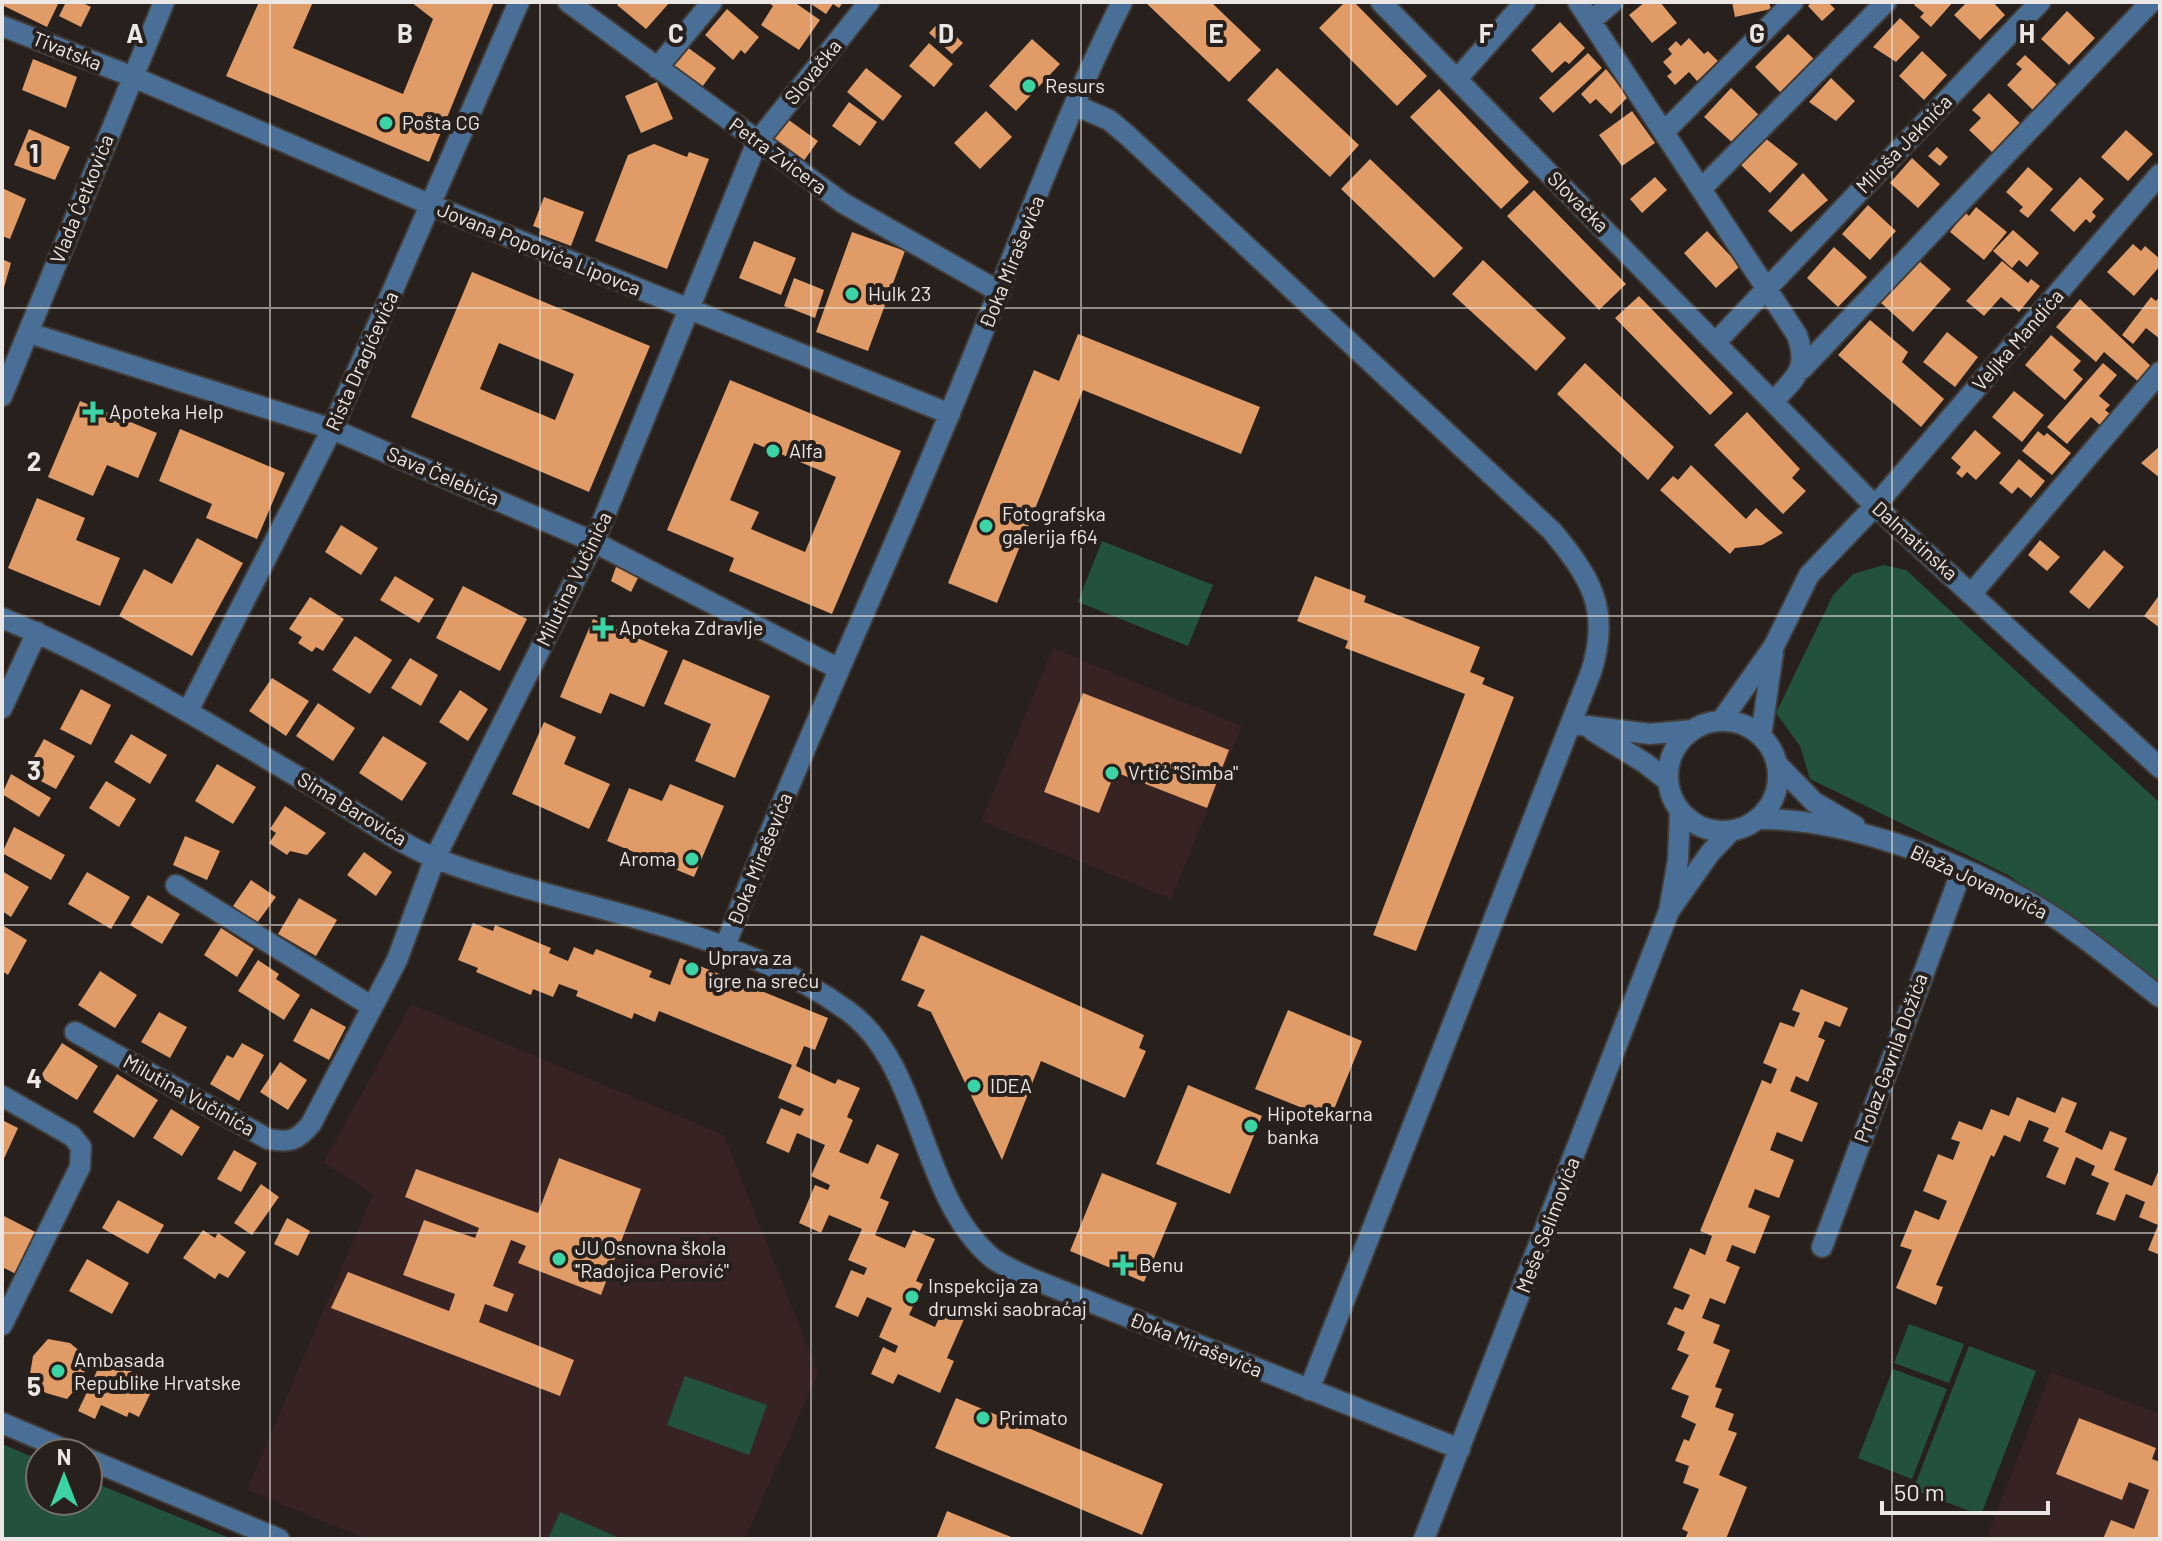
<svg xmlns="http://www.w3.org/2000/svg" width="2162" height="1541" font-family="Barlow,sans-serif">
	<rect width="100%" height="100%" fill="#27201c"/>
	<!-- education -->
	<path fill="#362322" d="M1053,648l189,78 -71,173 -190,-78z
		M411,1004l313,131 94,238 -73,166h-379l-119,-49 126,-296 -50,-31z
		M2051,1372l109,42v125h-174z"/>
	<!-- green -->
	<path fill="#22523b" d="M1102,541l111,44 -25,61 -110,-44z
		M1884,565l22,5 254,233v183l-152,-111 -198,-96 -10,-33 -24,-33 57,-118 20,-21z
		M1909,1324l55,20 -15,39 -55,-20z
		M1969,1346l67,25 -55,144 -68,-25z
		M1893,1369l54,20 -35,90 -54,-21z
		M685,1376l82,29 -18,50 -82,-30z
		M2,1444l38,16v41h48v-21l144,59h-230z
		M560,1512l62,27h-74z"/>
	<!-- building -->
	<path fill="#e09b67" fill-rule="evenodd" d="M2,2h57l-12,25 -45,-22z
		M66,2h15l10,5 -10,20 -22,-11z
		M259,2h54l-20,46 110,46 30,-75 -22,-17h83l-65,160 -203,-86z
		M620,2h50l-24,27 -29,-24z
		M768,2h26l26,18 -21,30 -38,-25 12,-19z
		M808,2h35l-4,6 -6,-4 -7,10z
		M1145,2h66l50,48 -32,32z
		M1345,2h9l73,74 -30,30 -78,-78z
		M1645,2h15l17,21 -25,20 -23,-28z
		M1732,2h37l2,7 -36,8z
		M1812,2h16l7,7 -13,12 -14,-15z
		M1917,2h36l-22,25 -11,-10 4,-4 -10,-8z
		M1967,2h26l12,13 -25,25 -26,-25z
		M727,9l32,28 -14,17 -4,-4 -8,10 -28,-25z
		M2067,11l28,27 -26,27 -28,-26z
		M1900,18l20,19 -24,25 -23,-15z
		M940,21l23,22 -11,11 -23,-21z
		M1560,22l25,26 -16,16 -4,-3 -13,12 -21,-23z
		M1788,34l27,26 -34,33 -26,-26z
		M1689,38l15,16 4,-3 10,10 -21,20 -8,-9 -14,13 -8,-9 5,-4 -9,-10 9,-8 -4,-5 8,-8 5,5z
		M1032,39l28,25 -44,47 -27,-25z
		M929,43l24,21 -19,23 -25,-21z
		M687,47l29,21 -19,26 -29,-22z
		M1922,51l25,24 -23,25 -25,-24z
		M1588,53l14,15 -49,45 -14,-15z
		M2025,55l32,30 -24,25 -26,-25 15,-16 -6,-5z
		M33,59l44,18 -11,31 -44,-18z
		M866,68l36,28 -19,25 -36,-29z
		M1277,68l82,77 -29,32 -83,-77z
		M1606,69l22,28 -17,17 -15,-15 -6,5 -9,-10z
		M1831,78l24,23 -19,20 -27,-19z
		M657,82l16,37 -32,14 -16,-37z
		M1731,88l30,29 -26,28 -31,-28z
		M1439,89l90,93 -28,27 -91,-92z
		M1989,93l34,33 -30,27 -24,-23 12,-12 -9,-8z
		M849,102l28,20 -17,24 -28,-20z
		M986,111l26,26 -32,32 -26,-26z
		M1632,111l23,32 -33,23 -23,-31z
		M786,118l32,23 -18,25 -32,-22z
		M29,129l41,18 -15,33 -41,-15z
		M2126,130l27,24 -25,27 -27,-24z
		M1765,138l33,26 -28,29 -30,-29z
		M654,144l33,13 2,-5 20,7 -42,110 -72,-28 33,-86z
		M1937,147l11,10 -8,9 -12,-10z
		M1912,158l28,26 -22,24 -28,-25z
		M1370,159l93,89 -29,30 -93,-89z
		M2028,167l25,22 -25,29 -9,-7 4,-4 -17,-15z
		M1803,173l25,27 -37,32 -23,-21z
		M1655,177l12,13 -25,23 -12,-14z
		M2080,177l24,22 -12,13 4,4 -6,7 -4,-4 -12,13 -24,-22z
		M2,188l24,11 -16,40 -8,-3z
		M1534,190l92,94 -27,26 -92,-94z
		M544,197l40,15 -13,34 -32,-12 2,-5 -8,-3z
		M1868,205l28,26 -26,29 -28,-26z
		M1976,207l31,25 -23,28 -34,-28 15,-20 4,4z
		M2013,230l26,23 -12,14 -8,-7 -7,8 -19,-17z
		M1707,231l33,35 -24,22 -32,-35z
		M852,232l53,19 -37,100 -52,-19z
		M754,241l42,17 -15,37 -42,-17z
		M2133,244l8,7 4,-5 15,13v7l-26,30 -27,-24z
		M1834,247l33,30 -29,30 -31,-29z
		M2,259l9,4 -8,28h-1z
		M1483,260l83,78 -30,33 -84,-77z
		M1918,260l33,29 -38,43 -33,-30z
		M2002,261l26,22 3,-4 9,7 -21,26 -18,-15 -17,19 -18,-15z
		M472,272l178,74 -61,146 -178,-75zM499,343l75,31 -19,46 -75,-31z
		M794,278l30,12 -9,28 -31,-12z
		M1639,296l94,97 -23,22 -95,-97z
		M2160,296v43l-14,-11 -13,16 -11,-9 29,-38 5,4z
		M2080,299l73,69 -13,15 -36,-31 -8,10 -40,-35z
		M1870,320l38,32 -6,10 42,37 -23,28 -83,-72z
		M1947,332l31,25 -23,30 -32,-25z
		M1078,334l182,73 -19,47 -158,-64 -86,213 -49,-20 86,-213 25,11z
		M2051,335l30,26 -8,9 10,9 -18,21 -40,-35z
		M1585,363l89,84 -26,33 -91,-86z
		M2103,363l14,12 -18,21 11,9 -5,5 5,4 -10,11 -9,-8 -24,27 -20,-17z
		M730,380l171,71 -69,163 -103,-43 5,-13 -67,-28zM754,443l82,34 -31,75 -54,-23 8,-17 -29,-12z
		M2014,391l30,24 -22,27 -30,-25z
		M80,401l77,32 -19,45 -31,-13 -14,31 -45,-19z
		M1747,412l53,57 -8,9 14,13 -23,23 -69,-69z
		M180,429l105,44 -28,66 -51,-21 6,-14 -53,-23z
		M1975,430l26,23 -25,27 -9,-8 -5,6 -6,-5 5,-6 -10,-9z
		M2038,431l6,5 3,-3 24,20 -19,22 -30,-24z
		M2160,446v32l-19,-15z
		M2019,459l26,22 -14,17 -13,-11 -6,7 -13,-11z
		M1691,465l55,54 10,-11 27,25 -21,12 -27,3 -5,6 -70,-64 13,-14 5,4z
		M37,498l48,20 -9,22 44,18 -20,48 -92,-38z
		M341,525l37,23 -17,27 -36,-23z
		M197,538l46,25 -51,93 -73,-40 25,-47 28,15z
		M2040,540l20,17 -13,14 -19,-16z
		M2104,550l20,17 -35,42 -20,-17z
		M617,564l22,12 -8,16 -20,-11z
		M395,576l39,23 -15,24 -39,-23z
		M1315,576l51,20 -2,6 116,45 -10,25 15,6 -3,6 32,13 -98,254 -43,-16 92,-241 -120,-46 3,-7 -51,-20z
		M463,586l64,33 -27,52 -64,-33z
		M2160,594v34l-16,-12z
		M310,597l34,22 -21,32 -7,-4 -4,5 -14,-9 4,-6 -13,-8z
		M593,619l75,32 -24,56 -34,-14 -9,21 -41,-17z
		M355,636l37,24 -22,34 -38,-24z
		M410,658l28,17 -17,31 -30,-18z
		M683,659l87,37 -35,82 -40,-17 16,-37 -47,-20z
		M272,678l37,23 -23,35 -37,-25z
		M81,689l30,16 -20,40 -31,-16z
		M460,690l28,19 -20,32 -29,-19z
		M1083,693l146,57 -22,58 -92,-36 -16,41 -55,-21z
		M318,703l37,25 -22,33 -37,-25z
		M544,722l32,15 -12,27 46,20 -21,45 -77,-35z
		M131,734l36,21 -17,29 -36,-22z
		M383,736l44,27 -25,38 -43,-28z
		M44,739l31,17 -19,33 -31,-16z
		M217,764l39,23 -23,37 -38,-23z
		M11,774l40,24 -12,19 -37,-23z
		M106,781l30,18 -17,28 -30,-19z
		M670,784l54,22 -30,71 -87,-36 22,-53 33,13z
		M285,806l41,27 -19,22 -17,-4 -3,4 -18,-12 7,-10 -6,-4z
		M14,827l51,28 -14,25 -49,-27z
		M185,836l35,15 -13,29 -34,-15z
		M364,852l28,20 -16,24 -29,-21z
		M2,871l27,16 -18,30 -9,-6z
		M87,872l43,25 -19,32 -43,-25z
		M251,880l25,17 -19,26 -24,-17z
		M148,895l32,19 -18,30 -32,-19z
		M299,898l38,22 -21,36 -38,-22z
		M473,923l20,8 2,-6 56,23 -2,5 19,8 6,-14 19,8 3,-6 56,22 -3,6 21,8 10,-27 148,60 -13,32 -11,-4 -8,20 39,18 3,-5 22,9 -13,29 6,3 -14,32 29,12 9,-20 22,10 -19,44 9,4 -14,33 30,13 8,-18 22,9 -19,42 7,3 -14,31 26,12 9,-20 21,10 -18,41 7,3 -14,32 -42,-19 -5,10 -22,-10 12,-27 12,6 3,-7 -19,-9 13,-29 -25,-11 -9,20 -23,-10 16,-37 13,5 3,-7 -19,-8 14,-31 -33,-14 -8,18 -22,-10 16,-38 13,5 2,-5 -19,-9 14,-31 -28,-12 -8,20 -23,-10 15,-35 19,8 4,-7 -26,-11 14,-33 -133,-54 -4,11 -21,-9 -2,6 -56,-23 2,-5 -19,-7 -6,13 -20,-8 -2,6 -55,-23 2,-4 -20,-8z
		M2,925l25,15 -19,35 -6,-4z
		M221,928l33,21 -17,28 -33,-22z
		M921,935l223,100 -5,13 7,3 -21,47 -84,-37 -39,99 -71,-148 -14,-6 8,-16 -24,-10z
		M258,960l21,14 -3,5 24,16 -16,25 -46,-29z
		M100,971l37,24 -22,33 -37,-23z
		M1801,989l47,19 -8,19 -15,-6 -7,16 7,3 -17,42 -12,-6 -6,15 28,12 -16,39 -25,-10 -7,18 24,10 -15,38 -24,-9 -7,18 22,9 -15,38 -23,-9 -6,16 14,6 -15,37 -15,-6 -8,20 18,7 -7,18 17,7 -15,37 7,2 -7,18 19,7 -6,16 9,3 -18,42 28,12 -21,52h-41l3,-7 -6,-3 17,-40 -16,-6 6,-17 -14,-5 9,-22 5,2 7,-17 -15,-7 8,-21 -18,-7 18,-34 -12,-5 8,-18 -18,-8 8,-17 8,3 7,-15 -17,-7 17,-40 15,7 7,-19 -12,-5 62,-151 9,4 6,-15 -14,-6 17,-41 14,5 6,-14 -8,-3z
		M311,1008l35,19 -17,33 -36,-19z
		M1288,1010l74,31 -32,78 -75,-30z
		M159,1012l28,15 -17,31 -29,-16z
		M62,1043l36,23 -21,34 -37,-23z
		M242,1043l22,12 -25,46 -29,-17 17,-29 6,3z
		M280,1062l27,18 -19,30 -28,-18z
		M117,1074l41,26 -24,38 -41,-26z
		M1188,1085l74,31 -32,78 -74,-30z
		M2017,1097l38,16 7,-16 15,6 -12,29 37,18 8,-19 17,7 -13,32 38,16 8,-19v88l-12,-5 10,-25 -19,-8 6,-15 -19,-8 -11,27 -19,-7 13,-31 -18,-8 4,-9 -19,-9 -11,28 -19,-8 13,-29 -16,-7 6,-13 -20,-8 -9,22 -16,-7 -10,22 -3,-2 -55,130 7,2 -7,18 -40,-17 16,-38 -12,-4 15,-36 24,10 8,-19 -24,-10 15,-37 15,6 7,-18 -9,-3 8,-18 23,9 9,-21 18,7z
		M171,1109l29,18 -18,29 -29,-18z
		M2,1120l16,8 -16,35z
		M234,1150l23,13 -16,29 -24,-13z
		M559,1158l82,31 -40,106 -83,-32 8,-17 -15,-6 -18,46 21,8 -7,18 -22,-8 -6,18 95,38 -14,36 -229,-88 17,-36 101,39 6,-17 -52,-19 21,-55 51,18 4,-10 -74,-31 11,-28 122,44z
		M1102,1173l75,30 -33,79 -74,-31z
		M261,1184l18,13 -27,38 -18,-12z
		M118,1200l46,25 -16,29 -46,-26z
		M2,1215l41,21 -21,41 -20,-10z
		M287,1218l23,13 -12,25 -24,-12z
		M203,1230l12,8 3,-5 28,19 -18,26 -9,-5 -4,6 -32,-21z
		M87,1259l42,24 -17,31 -43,-23z
		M48,1339l22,4 17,14 -4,23 -16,19 -21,-6 -17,-13 4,-24z
		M103,1358l42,20 -1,4 10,4 -15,31 -10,-5 -2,5 -26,-12 -6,14 -17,-8z
		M956,1398l207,86 -21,51 -207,-87z
		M2079,1418l77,30 -4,11 8,3v77h-57l8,-19 23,9 15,-39 -20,-8 -7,18 -66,-26z
		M947,1511l69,28h-80z"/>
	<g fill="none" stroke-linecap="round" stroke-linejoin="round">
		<defs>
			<path id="minor" d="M568,2l275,201 157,89
				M1381,2l494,504 285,262
				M1578,2l219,333c12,35 -1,41 -23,66
				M1591,21l22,-19
				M2,26l129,50 300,129 519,209
				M657,68l55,-66
				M1457,79l68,-77
				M1075,105l34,15 18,15 425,396c39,47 59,79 39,141l-282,718
				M1665,131l128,-129
				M1702,188l184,-186
				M29,333l303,96 262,113 243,126
				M1716,342l324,-340
				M1802,369l349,-367
				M2,396l162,-394
				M1972,593l188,-221
				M2,618c108,44 208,107 308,166 38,23 87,59 127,75 136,52 289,64 411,152 75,55 71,184 143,246 11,9 27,15 39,21l430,171
				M2,708l35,-76
				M188,711l144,-282 187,-427
				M1721,721l53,-75 35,-71 66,-69 285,-332
				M1668 776a55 55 0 1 1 110 0a55 55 0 1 1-110 0Z
				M1571,724l79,10 42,-4
				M1593,731l52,32 23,18
				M1761,736l12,-83
				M1777,764l37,38 41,24
				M1758,819c94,-1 221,49 299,100 36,24 69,52 103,78
				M176,885l195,121
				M1669,911l41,-58 22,-23
				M725,947c68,-182 152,-357 226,-537 57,-135 105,-277 171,-408
				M75,1032l193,107c21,4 29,2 43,-15l86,-164 38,-102 159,-316 163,-400 112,-140
				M2,1096l70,40 9,11 -1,20 -78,158
				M1822,1247l140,-377
				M2,1423l71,30
				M88,1459l191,80
				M1424,1539l245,-628 9,-51 2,-49"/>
		</defs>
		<!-- minor casing -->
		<use href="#minor" stroke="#423c38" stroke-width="24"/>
		<!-- minor -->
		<use href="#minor" stroke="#496f96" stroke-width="20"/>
	</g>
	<!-- grid -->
	<path fill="none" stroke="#ebe7e4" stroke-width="2" stroke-opacity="0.55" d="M270,2v1537M540,2v1537M811,2v1537M1081,2v1537M1351,2v1537M1622,2v1537M1892,2v1537M2,308h2158M2,616h2158M2,925h2158M2,1233h2158"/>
	<!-- markers -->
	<g fill="#3cd4a4" stroke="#27201c" stroke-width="3">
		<circle cx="1029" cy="86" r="8"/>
		<circle cx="386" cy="123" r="8"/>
		<circle cx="852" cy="294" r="8"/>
		<path d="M89 400h8v8h8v8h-8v8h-8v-8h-8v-8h8z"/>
		<circle cx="773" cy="451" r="8"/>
		<circle cx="986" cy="526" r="8"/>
		<path d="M599 616h8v8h8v8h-8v8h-8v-8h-8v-8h8z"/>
		<circle cx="1112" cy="773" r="8"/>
		<circle cx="692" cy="859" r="8"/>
		<circle cx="692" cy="969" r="8"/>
		<circle cx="974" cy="1086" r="8"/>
		<circle cx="1251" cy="1126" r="8"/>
		<circle cx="559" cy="1259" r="8"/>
		<path d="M1119 1253h8v8h8v8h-8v8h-8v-8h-8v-8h8z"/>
		<circle cx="912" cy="1297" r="8"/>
		<circle cx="58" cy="1371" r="8"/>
		<circle cx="983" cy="1418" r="8"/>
	</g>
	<g text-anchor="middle" stroke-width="8" stroke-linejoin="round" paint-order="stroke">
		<!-- street labels -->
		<g font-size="20" fill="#ebe7e4" stroke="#27201c">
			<text transform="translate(67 51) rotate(22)" y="7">Tivatska</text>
			<text transform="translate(813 72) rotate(-51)" y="7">Slovačka</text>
			<text transform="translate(1904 144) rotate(-46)" y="7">Miloša Jeknića</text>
			<text transform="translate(778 156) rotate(36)" y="7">Petra Zvicera</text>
			<text transform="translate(82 199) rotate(-68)" y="7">Vlada Ćetkovića</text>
			<text transform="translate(1578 202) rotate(45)" y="7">Slovačka</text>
			<text transform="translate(539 249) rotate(22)" y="7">Jovana Popovića Lipovca</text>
			<text transform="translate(1012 262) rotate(-68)" y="7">Đoka Miraševića</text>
			<text transform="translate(2018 340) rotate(-49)" y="7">Veljka Mandića</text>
			<text transform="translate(362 361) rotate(-66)" y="7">Rista Dragićevića</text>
			<text transform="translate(443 476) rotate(23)" y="7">Sava Čelebića</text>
			<text transform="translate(1915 541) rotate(42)" y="7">Dalmatinska</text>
			<text transform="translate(574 579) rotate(-64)" y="7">Milutina Vučinića</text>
			<text transform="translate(352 809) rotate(31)" y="7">Sima Barovića</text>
			<text transform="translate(760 859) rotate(-68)" y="7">Đoka Miraševića</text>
			<text transform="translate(1979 882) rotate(25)" y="7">Blaža Jovanovića</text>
			<text transform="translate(1891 1058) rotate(-70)" y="7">Prolaz Gavrila Dožića</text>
			<text transform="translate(189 1095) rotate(29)" y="7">Milutina Vučinića</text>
			<text transform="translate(1548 1225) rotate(-69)" y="7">Meše Selimovića</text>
			<text transform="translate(1196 1345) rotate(22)" y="7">Đoka Miraševića</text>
		</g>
		<!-- poi labels -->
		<g font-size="20" fill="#ebe7e4" stroke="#27201c" text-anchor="start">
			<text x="1045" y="93">Resurs</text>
			<text x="402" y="130">Pošta CG</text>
			<text x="868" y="301">Hulk 23</text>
			<text x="109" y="419">Apoteka Help</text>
			<text x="789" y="458">Alfa</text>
			<text x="1002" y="521">Fotografska<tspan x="1002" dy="23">galerija f64</tspan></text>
			<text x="619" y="635">Apoteka Zdravlje</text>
			<text x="1128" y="780">Vrtić "Simba"</text>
			<text x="676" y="866" text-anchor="end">Aroma</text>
			<text x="708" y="965">Uprava za<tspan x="708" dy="23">igre na sreću</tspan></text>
			<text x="990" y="1093">IDEA</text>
			<text x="1267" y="1121">Hipotekarna<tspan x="1267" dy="23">banka</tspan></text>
			<text x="575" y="1255">JU Osnovna škola<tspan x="575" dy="23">"Radojica Perović"</tspan></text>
			<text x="1139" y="1272">Benu</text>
			<text x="928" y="1293">Inspekcija za<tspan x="928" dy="23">drumski saobraćaj</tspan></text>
			<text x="74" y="1367">Ambasada<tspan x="74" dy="23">Republike Hrvatske</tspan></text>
			<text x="999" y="1425">Primato</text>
		</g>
	</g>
	<g font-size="26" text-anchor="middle" font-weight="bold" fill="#ebe7e4" stroke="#27201c" stroke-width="8" stroke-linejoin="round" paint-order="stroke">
		<text x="135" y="43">A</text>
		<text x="405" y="43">B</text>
		<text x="676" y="43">C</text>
		<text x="946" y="43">D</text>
		<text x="1216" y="43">E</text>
		<text x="1486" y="43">F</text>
		<text x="1757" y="43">G</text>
		<text x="2027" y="43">H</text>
		<text x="34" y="163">1</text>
		<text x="34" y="471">2</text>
		<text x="34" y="780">3</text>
		<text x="34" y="1088">4</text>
		<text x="34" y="1396">5</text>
	</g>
	<!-- border -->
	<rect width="2162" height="1541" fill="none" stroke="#ebe7e4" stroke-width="8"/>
	<!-- north arrow -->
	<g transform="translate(64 1477)"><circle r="38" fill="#27201c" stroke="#75706c" stroke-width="2"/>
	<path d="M0-6L14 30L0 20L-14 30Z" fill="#3cd4a4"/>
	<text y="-12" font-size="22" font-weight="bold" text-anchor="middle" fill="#ebe7e4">N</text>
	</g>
	<!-- scale -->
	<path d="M1882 1501v12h166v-12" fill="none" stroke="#ebe7e4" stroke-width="4"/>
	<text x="1894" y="1501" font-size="24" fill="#ebe7e4" stroke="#27201c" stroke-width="6" paint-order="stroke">50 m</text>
</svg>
